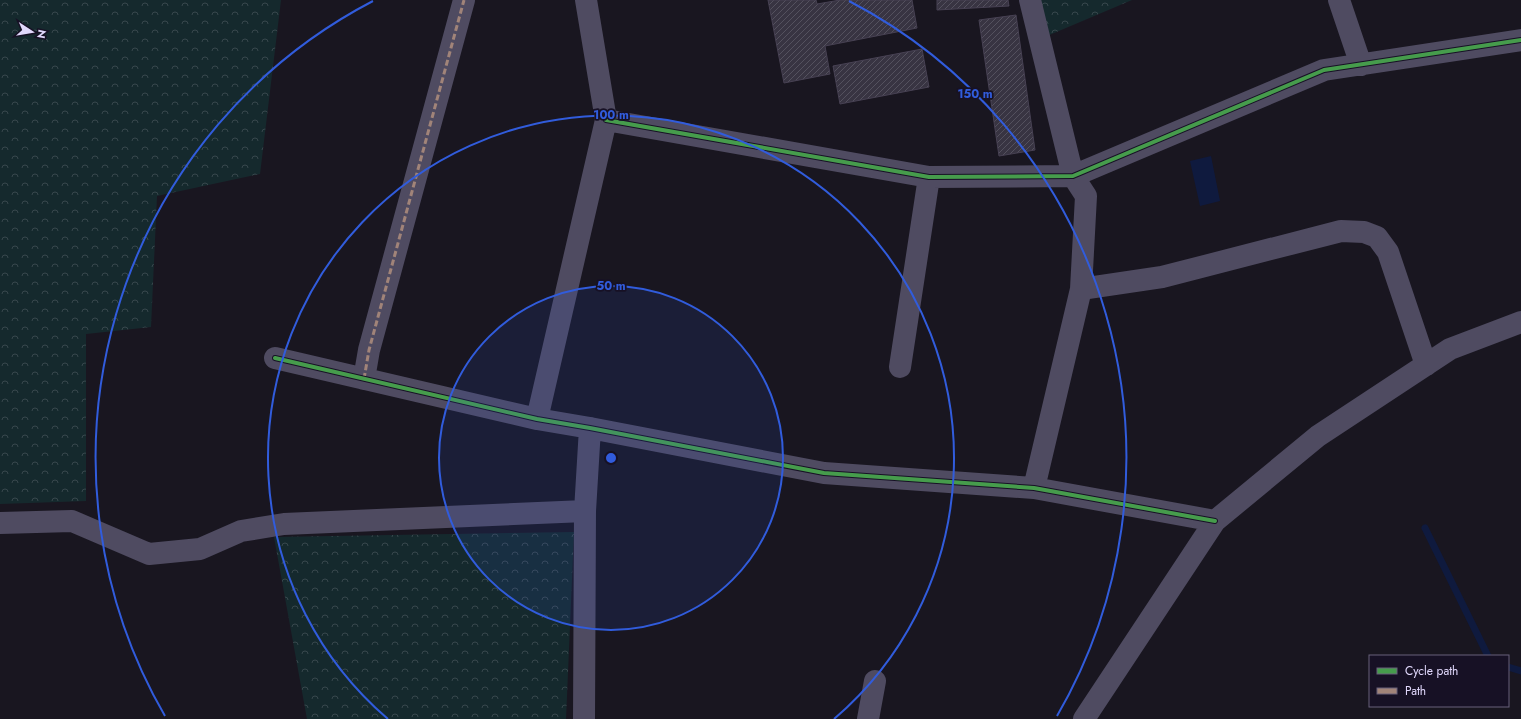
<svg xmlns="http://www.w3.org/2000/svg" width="1521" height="719" font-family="Jost,sans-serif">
	<defs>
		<pattern id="forest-crowns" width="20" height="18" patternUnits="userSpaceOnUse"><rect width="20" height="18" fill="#15292d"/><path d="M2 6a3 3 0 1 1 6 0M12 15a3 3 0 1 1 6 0" fill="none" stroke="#37474c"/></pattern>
		<pattern id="building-hatch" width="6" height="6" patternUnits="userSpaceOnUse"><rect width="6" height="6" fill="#383442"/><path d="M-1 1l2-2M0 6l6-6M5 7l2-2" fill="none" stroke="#54515e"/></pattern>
	</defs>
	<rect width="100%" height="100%" fill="#191620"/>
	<!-- forest -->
	<path fill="url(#forest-crowns)" d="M0,0h281l-21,174 -103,22 -6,131 -65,7v167l-86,3z
		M1037,0h95l-85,36z
		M574,532l-8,187h-259l-33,-182z"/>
	<!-- water -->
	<path fill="#0f1a3e" d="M1211,156l9,45 -20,5 -10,-45z"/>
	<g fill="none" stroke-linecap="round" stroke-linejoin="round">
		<!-- stream -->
		<path stroke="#0f1a3e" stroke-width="7" d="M1425,528l63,128
			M1508,667l13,4"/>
	</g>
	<!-- building -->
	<path fill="url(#building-hatch)" stroke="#474153" d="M768,0h48l1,4 23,-4h72l5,28 -92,18 5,28 -46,9z
		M937,0h71l1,6 -72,4z
		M1016,15l19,135 -36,6 -20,-136z
		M922,49l7,38 -89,17 -7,-38z"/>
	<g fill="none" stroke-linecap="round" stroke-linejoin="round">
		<!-- minor -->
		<path stroke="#4f4b61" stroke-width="22" d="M1030,0l43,176 13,20 -5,93 -47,199
			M1339,0l22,65
			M606,120l323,57 144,-1 251,-106 197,-30
			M1081,289l81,-12 179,-46 23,1 13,5 11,15 38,113
			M275,358l262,61 53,9 234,45 210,15 181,33
			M900,367l29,-190
			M364,379l5,-29 95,-350
			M537,419l69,-299 -20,-120
			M0,523l72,-2 77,33 51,-5 41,-18 43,-7 301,-13
			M584,719l1,-208 5,-83
			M868,719l7,-38
			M1084,719l131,-198 103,-85 132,-87 71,-27"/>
		<!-- quiet -->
		<path stroke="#a18479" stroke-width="3" stroke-dasharray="6 3" stroke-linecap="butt" d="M364,379l5,-29 95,-350"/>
		<defs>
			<path id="cycleway" d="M606,120l323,57 144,-1 251,-106 197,-30
				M275,358l262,61 53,9 234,45 210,15 181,33"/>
		</defs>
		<!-- cycleway casing -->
		<use href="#cycleway" stroke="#171125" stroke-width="6"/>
		<!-- cycleway -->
		<use href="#cycleway" stroke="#469c4c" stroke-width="4"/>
	</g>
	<!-- distance rings -->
	<circle cx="611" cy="458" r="172" fill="#315cdc" fill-opacity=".12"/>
	<g fill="none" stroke="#315cdc" stroke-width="2">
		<circle cx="611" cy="458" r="172"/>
		<path d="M388 719A343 343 0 1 1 834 719"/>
		<path d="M165 716A515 515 0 0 1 373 1M849 1A515 515 0 0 1 1057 716"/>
	</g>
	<circle cx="611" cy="458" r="6" fill="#315cdc" stroke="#171125" stroke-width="2"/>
	<g font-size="12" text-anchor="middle" font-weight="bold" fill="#315cdc" stroke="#171125" stroke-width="3.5" stroke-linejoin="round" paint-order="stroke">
		<text x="975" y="98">150 m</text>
		<text x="611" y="119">100 m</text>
		<text x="611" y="290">50 m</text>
	</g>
	<!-- legend -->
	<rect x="1369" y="655" width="140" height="52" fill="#171125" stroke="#68617b"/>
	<rect x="1377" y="668" width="20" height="6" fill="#469c4c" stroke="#68617b"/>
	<text x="1405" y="675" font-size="12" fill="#e1d8fc">Cycle path</text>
	<rect x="1377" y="688" width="20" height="6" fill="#a18479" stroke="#68617b"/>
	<text x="1405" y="695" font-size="12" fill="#e1d8fc">Path</text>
	<!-- north arrow -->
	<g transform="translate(32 32) rotate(102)" stroke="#171125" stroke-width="3" paint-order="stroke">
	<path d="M0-3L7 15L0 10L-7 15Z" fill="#e1d8fc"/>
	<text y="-6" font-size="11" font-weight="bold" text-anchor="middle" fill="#e1d8fc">N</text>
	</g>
</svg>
